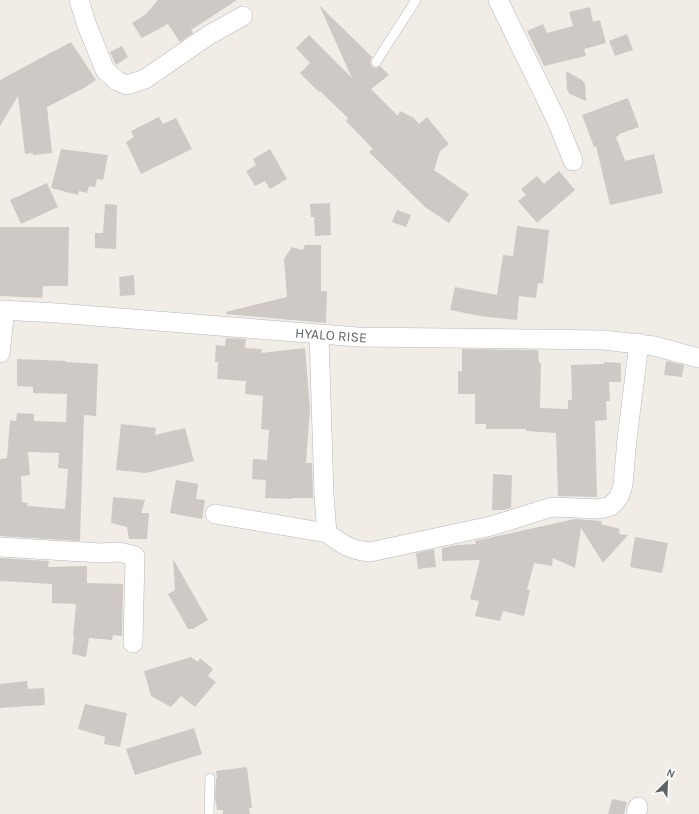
<svg xmlns="http://www.w3.org/2000/svg" width="699" height="814" font-family="Karla,sans-serif">
	<rect width="100%" height="100%" fill="#f1ece6"/>
	<!-- building -->
	<path fill="#cec9c5" fill-rule="evenodd" d="M158,0h79l-46,30 2,3 -13,9 -12,-18 -26,14 -10,-15 14,-9z
		M320,7h1l51,50 -2,5 2,5 4,1 4,-2 9,9 -18,14 27,27 2,-5 14,7 5,6 8,-7 22,27 -9,7 -6,19 35,24 -20,29 -24,-16 -56,-55 4,-3 -27,-28 2,-3 -28,-27 -1,1 -19,-19 10,-10 -14,-15 13,-13 43,43z
		M590,7l3,15 7,-2 6,23 -22,6 2,7 -42,10 -17,-35 16,-7 4,9 26,-7 -4,-14z
		M627,34l6,16 -18,6 -6,-15z
		M71,42l25,38 -12,8 -37,19 5,46 -19,2v-2l-8,1 -7,-58 -18,30v-46z
		M122,46l6,11 -12,8 -6,-13z
		M566,71l16,9 3,4 1,17 -16,-7 -3,-4z
		M628,98l11,29 -20,7v2l-3,1 9,24 29,-7 9,39 -53,12 -14,-59 -2,1 -12,-32z
		M159,117l4,7 13,-6 16,31 -51,25 -15,-32 8,-5 -3,-6z
		M61,149l47,6 -5,25 -6,-1 -2,8 -6,-1 -2,7 -8,-2 -1,4 -27,-7z
		M270,149l17,30 -17,10 -5,-8 -10,5 -9,-15 10,-6 -3,-6z
		M559,171l16,19 -38,33 -19,-22 8,-6 -5,-6 16,-13 7,8z
		M47,183l11,24 -37,17 -11,-24z
		M330,203l1,32 -16,1 -1,-19h-3l-1,-13z
		M105,204l12,1 -1,44 -21,-1v-15h8z
		M397,210l14,5 -5,12 -14,-5z
		M517,226l32,4 -6,54 -5,-1 -2,15 -17,-2 -2,24 -37,-4 -30,-6 5,-23 42,8 6,-40 10,1z
		M0,227h69l-1,59h-25l-1,12 -42,-2z
		M305,245h16v46h6l-1,32 -100,-9v-2l61,-15 -3,-38 8,-12 11,3z
		M134,275l1,20 -15,1 -1,-19z
		M226,338l20,1 -1,9 17,1 -1,4 44,-5 5,60 -4,55h6l1,35h-21v1l-27,-1 1,-18 -14,-1 1,-20 14,1 2,-30 -8,-1 2,-33 -18,-2 1,-13 -29,-2 1,-17h-3l1,-17 9,1z
		M462,349l76,1 1,13h2l-1,45 28,1v-9h4l-1,-35 33,-1v-2l17,1v19h-12l1,19h-4l1,19 -12,1 2,76 -39,-1 -2,-63 -30,-2v-2h-40v-5h-11v-30h-17v-23h4z
		M17,359l49,2v1l32,2 -2,52 -12,-1 -4,126 -80,-5v-77l7,-1 3,-38 6,1 1,-8 17,1v7l32,1 1,-28 -34,-1v-6l-16,-1zM28,452l31,1 -1,15 10,1 -3,40 -38,-3 1,-3 -6,-1 -1,-26 9,-1z
		M666,361l18,4 -2,12 -18,-2z
		M121,424l35,4 -1,7 30,-7 9,33 -48,12 -30,-3z
		M493,474l19,1 -1,33 -7,2h-12z
		M176,480l22,4 -2,15 9,1 -3,19 -32,-6z
		M113,497l32,3 -4,13h8l-2,26h-18l-2,-12 -16,-4z
		M575,519l27,2 -1,3 19,5 -1,5 9,1 -25,28 -22,-35 -6,40 -22,-10 -1,8 -18,-3 -7,27h3l-6,26 -21,-5 -3,10 -25,-5 4,-15 -9,-2 10,-39 -38,1v-13l15,-3 19,-1 -1,-3z
		M635,537l33,6 -6,30 -32,-6z
		M434,549l2,18 -18,2 -2,-16z
		M0,558l49,3 -1,6 39,-1v17l36,1 -1,52 -9,-1 -1,5 -23,-2 -3,19 -14,-3 2,-18h-1l3,-32 -24,-1v-19l-52,-3z
		M173,559l35,61 -15,9h-5l-20,-35 7,-4z
		M191,657l7,5 2,-4 13,11 -5,7 8,6 -21,25 -14,-11 -10,11 -20,-11 -7,-25z
		M27,681l1,8 16,-1 1,17 -45,3v-24z
		M85,704l42,9 -7,34 -16,-3 1,-7 -27,-8z
		M194,728l8,26 -67,21 -9,-26z
		M247,767l5,41h-3l1,6h-27v-4h-6l-2,-13 1,-19h1l-1,-7z
		M612,799l15,3 -3,12h-16z"/>
	<g fill="none" stroke-linecap="round" stroke-linejoin="round">
		<defs>
			<path id="service" d="M376,62l40,-62
				M209,814l1,-36"/>
			<path id="minor" d="M79,0l7,23 19,47 12,11 10,4 18,-6 64,-44 34,-19
				M498,0l59,121 16,40
				M0,310l57,3 301,24 246,3 50,6 45,12
				M319,335l5,160 3,38
				M0,353l5,-43
				M215,514l112,19c16,12 23,17 43,19l121,-26 61,-19 47,2 12,-3 8,-9 4,-12 4,-46 12,-96
				M0,547l101,6 18,-1 16,4 -2,87
				M636,814l2,-7"/>
		</defs>
		<!-- service casing -->
		<use href="#service" stroke="#b3b9bc" stroke-width="10"/>
		<!-- minor casing -->
		<use href="#minor" stroke="#b3b9bc" stroke-width="20"/>
		<!-- service -->
		<use href="#service" stroke="#fff" stroke-width="9"/>
		<!-- minor -->
		<use href="#minor" stroke="#fff" stroke-width="19"/>
	</g>
	<g text-anchor="middle" stroke-width="3" stroke-linejoin="round" paint-order="stroke">
		<!-- street labels -->
		<g font-size="14" fill="#5d6568" stroke="#fff">
			<text transform="translate(331 335) rotate(4)" y="5">HYALO RISE</text>
		</g>
	</g>
	<!-- north arrow -->
	<g transform="translate(667 782) rotate(24)" stroke="#ffffff" stroke-width="3" paint-order="stroke">
	<path d="M0-3L7 15L0 10L-7 15Z" fill="#5d6568"/>
	<text y="-6" font-size="11" font-weight="bold" text-anchor="middle" fill="#5d6568">N</text>
	</g>
</svg>
